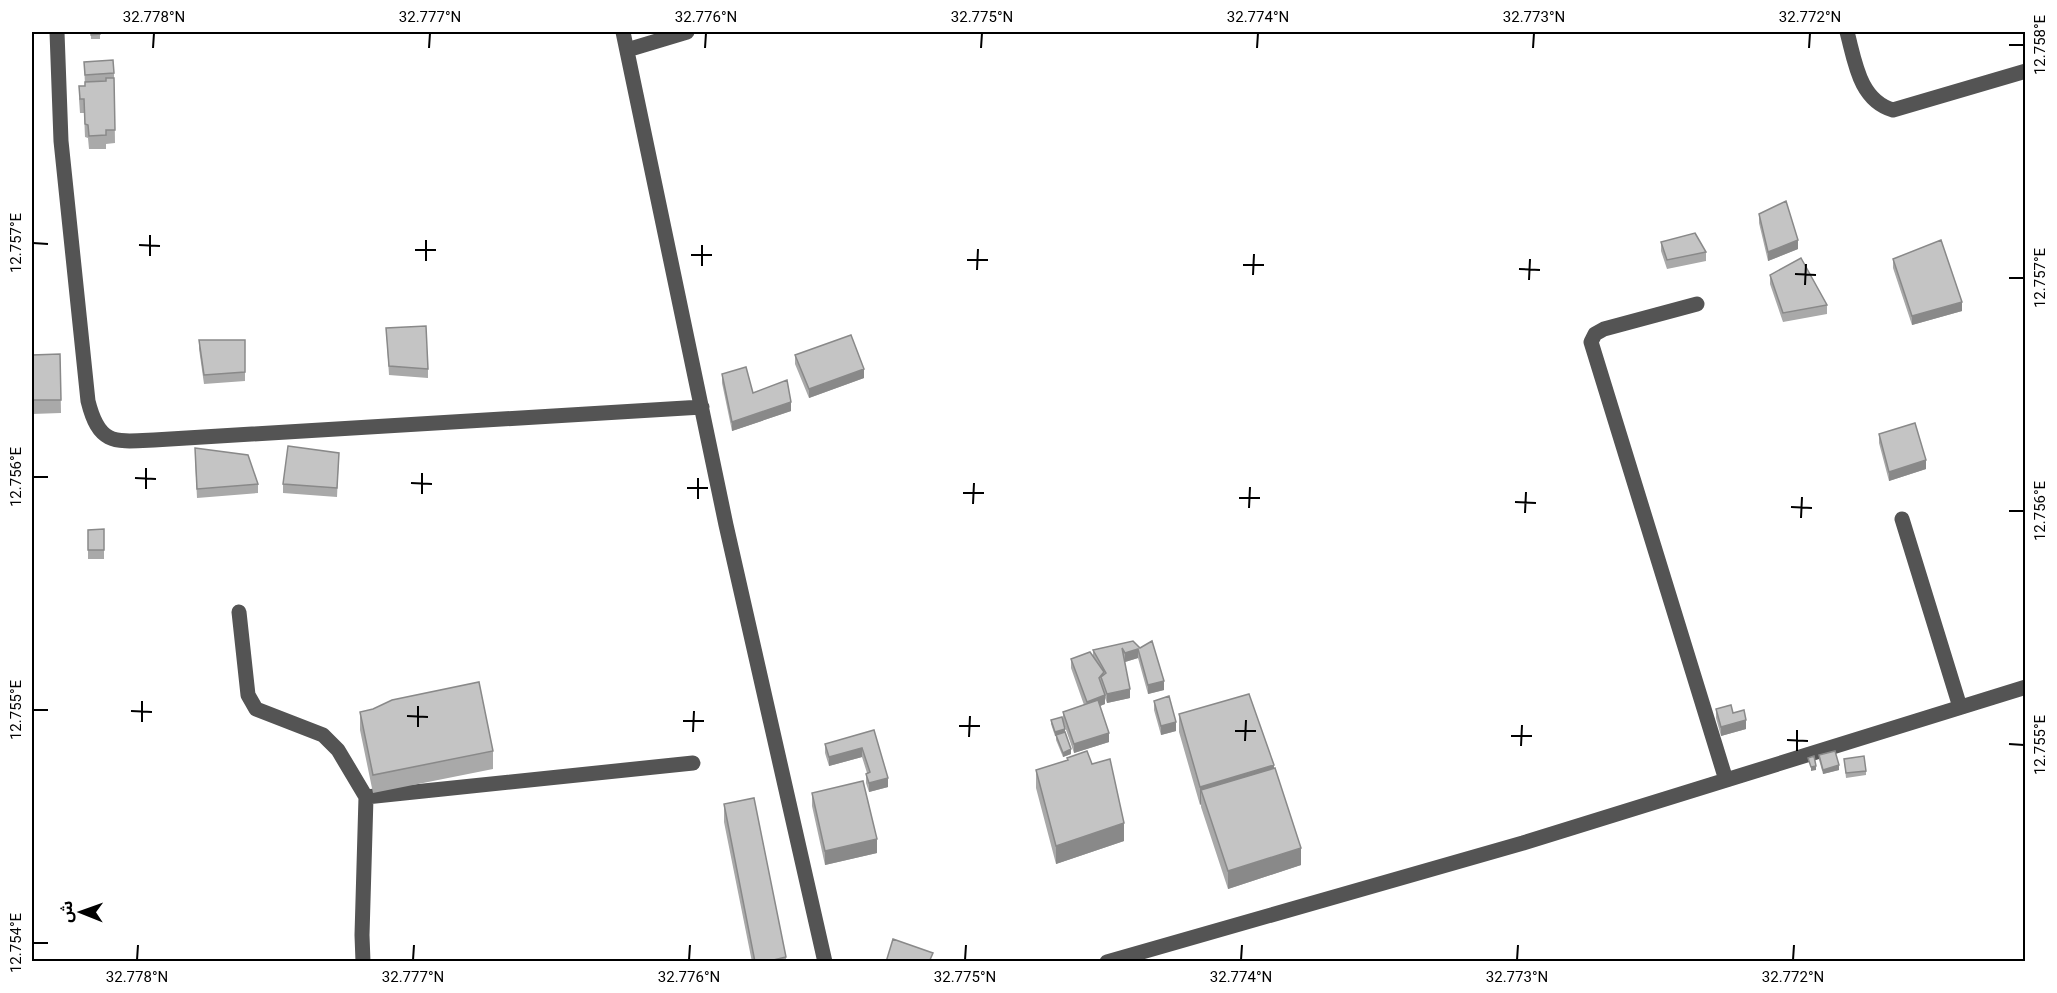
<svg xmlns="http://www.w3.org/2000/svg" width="2057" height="993" font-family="Roboto,'Noto Sans Arabic',sans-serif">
	<rect width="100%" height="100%" fill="#fff"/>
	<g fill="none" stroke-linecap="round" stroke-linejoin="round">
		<!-- minor -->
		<path stroke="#545454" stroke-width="15" d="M57,32l4,109 27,260c11,44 26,41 66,39l548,-33
			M623,32l103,493 99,437
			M1847,32c8,29 12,68 46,78l133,-39
			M627,50l60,-18
			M1697,304l-93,25 -9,5 -4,8 135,438
			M1902,519l58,188
			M239,612l9,83 8,14 67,26 15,15 28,47
			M363,962l-1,-27 4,-138 327,-34
			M1107,962l416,-119 503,-156"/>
	</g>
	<!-- wall -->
	<path fill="#a9a9a9" d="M91,32h9v7h-9z
		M84,62l30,11 1,70 -9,1v5h-17l-1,-11 -3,-1 -1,-24h-4l-1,-14 6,-13z
		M1759,214l39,35 -30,12 -9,-38z
		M1661,242l45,10v9l-39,8 -6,-18z
		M1893,259l69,52 -50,14 -19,-57z
		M1770,275l57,30v9l-44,8 -13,-38z
		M386,328l42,41v9l-39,-3z
		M199,340h46v41l-41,3 -5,-35z
		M60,354l1,59 -29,1v-59z
		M795,355l69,23 -55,20 -14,-34z
		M722,374l31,19 38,18 -59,20 -10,-48z
		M1879,434l47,35 -37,12 -10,-38z
		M339,453l-2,44 -54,-4v-9z
		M195,457l63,27v9l-61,5z
		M104,529v30h-16v-29z
		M1140,648l24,42 -16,4 -10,-36 -13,4 5,36 -23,5 -2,-5v6l-5,2 9,36 -35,11 -11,-32v-9l21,-7 -13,-37v-9l22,-3v-6z
		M1154,701l22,30 -15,4 -7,-25z
		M1716,709l30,20 -25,7 -5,-18z
		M360,712l133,39v18l-120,24 -13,-63z
		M1179,714l95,55 27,96 -73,24 -27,-82v-3l-1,1 -21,-73z
		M1051,720l14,13 6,21 -8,3 -7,-17v-4h-1l-4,-12z
		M874,730l14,57 -19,5 -3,-9v-9l1,-1 -5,-16 -33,9 -4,-13v-9z
		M1819,755l20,15 -16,4 -4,-14z
		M1067,758l57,83 -68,23 -20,-76v-18l31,-9z
		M1844,759l22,12v4l-20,3z
		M812,793l65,60 -52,12 -13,-59z
		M724,804l62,153v5h-34l-28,-140z"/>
	<!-- shaded-wall -->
	<path fill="#898989" d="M1798,240v9l-30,12v-9z
		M1962,302v9l-50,14v-9z
		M864,369v9l-55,20v-9z
		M791,402v9l-59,20v-9z
		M1926,460v9l-37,12v-9z
		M1138,649v9l-13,4v-9z
		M1164,681v9l-16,4v-9z
		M1130,689v9l-23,5v-9z
		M1105,695v9l-18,7v-9z
		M1746,720v9l-25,7v-9z
		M1176,722v9l-15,4v-9z
		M1065,729v4l-10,3v-4z
		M1109,733v9l-35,11v-9z
		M862,748v9l-33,9v-9z
		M1071,749v5l-8,3v-4z
		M1274,765v18l-73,7v14l-1,1v-18z
		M1839,765v5l-16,4v-4z
		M1816,766v4l-5,1v-4z
		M888,778v9l-19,5v-9z
		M1124,823v18l-68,23v-18z
		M877,839v14l-52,12v-14z
		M1301,848v17l-73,24v-18z"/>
	<!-- building -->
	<path fill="#c4c4c4" stroke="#898989" stroke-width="1.5" d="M91,32h9v2l-9,1z
		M113,60l1,13 -29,2 -1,-13z
		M106,78h8l1,52h-9v5l-17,1 -1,-11 -3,-1 -1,-25h-4l-1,-13h6v-4l21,-1z
		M1786,201l12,39 -30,12 -9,-38z
		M1695,233l11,19 -39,8 -6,-18z
		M1941,240l21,62 -50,14 -19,-57z
		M1801,258l26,47 -44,8 -13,-38z
		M426,326l2,43 -39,-3 -3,-38z
		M851,335l13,34 -55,20 -14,-34z
		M199,340h46v32l-41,3z
		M60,354l1,46h-29v-45z
		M746,367l7,26 34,-13 4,22 -59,20 -10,-48z
		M1915,423l11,37 -37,12 -10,-38z
		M288,446l51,7 -2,35 -54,-4z
		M195,448l53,7 10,29 -61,5z
		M104,529v21h-16v-20z
		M1133,641l7,7 12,-7 12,40 -16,4 -10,-36 -13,4 -3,-5 8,41 -23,5 -6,-17 5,-4 -13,-23z
		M1090,652l14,20 -5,6 6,17 -18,7 -16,-43z
		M479,682l14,69 -120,24 -13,-63 13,-3 19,-9z
		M1249,694l25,71 -74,22 -21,-73z
		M1169,696l7,26 -15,4 -7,-25z
		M1098,700l11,33 -35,11 -11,-32z
		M1731,705l2,8 11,-3 2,10 -25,7 -5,-18z
		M1062,717l3,12 -10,3 -4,-12z
		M874,730l14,48 -19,5 -3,-9 4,-2 -8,-24 -33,9 -4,-13z
		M1065,732l6,17 -8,4 -7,-18z
		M1087,751l5,13 18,-5 14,64 -68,23 -20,-76 32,-10 -1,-2z
		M1835,751l4,14 -16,5 -4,-15z
		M1814,756l2,10 -5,1 -3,-9z
		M1864,756l2,15 -20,2 -2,-14z
		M1275,768l26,80 -73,23 -27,-81z
		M863,781l14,58 -52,12 -13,-58z
		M754,798l32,159 -21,5h-10l-31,-158z
		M893,939l40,14 -4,9h-43z"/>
	<!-- ticks -->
	<path fill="none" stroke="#000" stroke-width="2" d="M2009,45h15M153,48l1,-15M429,48l1,-15M705,48l1,-15M981,48l1,-15M1257,48l1,-15M1533,48l1,-15M1809,48l1,-15M33,243l15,1M139,245l21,1M415,250h21M691,255h21M150,256v-21M967,260h21M426,261v-21M1243,265h21M702,266v-21M1519,269l21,1M977,270l1,-21M1795,274l21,1M1253,275l1,-21M2009,278h15M1529,280l1,-21M1805,285l1,-21M33,477h15M135,478l21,1M411,483l21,1M687,488h21M146,489v-21M963,493h21M422,494v-21M1239,498h21M698,499v-21M1515,502l21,1M973,504l1,-21M1791,507l21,1M1249,508l1,-21M2009,511h15M1525,513l1,-21M1801,518l1,-21M33,710h15M131,711l21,1M407,716l21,1M683,721h21M142,722v-21M959,726h21M418,727v-21M1235,731h21M693,732l1,-21M1511,736h21M969,737l1,-21M1787,740l21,1M1245,741l1,-21M2009,744l15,1M1521,746l1,-21M1797,751v-21M33,943h15M137,960l1,-15M413,960l1,-15M689,960l1,-15M965,960l1,-15M1241,960l1,-15M1517,960l1,-15M1793,960l1,-15"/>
	<!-- border -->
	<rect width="2057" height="993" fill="none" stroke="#ffffff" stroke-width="66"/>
	<!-- north arrow -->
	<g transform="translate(81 912) rotate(271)" stroke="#ffffff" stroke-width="4.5" paint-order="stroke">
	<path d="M0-4.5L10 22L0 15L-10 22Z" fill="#000000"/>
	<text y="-9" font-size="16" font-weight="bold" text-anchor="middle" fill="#000000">ش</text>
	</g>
	<rect x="33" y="33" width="1991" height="927" fill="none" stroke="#000" stroke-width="2"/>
	<g font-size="15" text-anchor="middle" fill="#000">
		<text x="154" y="22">32.778°N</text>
		<text x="430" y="22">32.777°N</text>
		<text x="706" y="22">32.776°N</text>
		<text x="982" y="22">32.775°N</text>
		<text x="1258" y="22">32.774°N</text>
		<text x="1534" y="22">32.773°N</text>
		<text x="1810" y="22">32.772°N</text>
		<text transform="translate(2040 45) rotate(-90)" y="5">12.758°E</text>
		<text transform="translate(16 243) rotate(-90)" y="5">12.757°E</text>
		<text transform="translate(2040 278) rotate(-90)" y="5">12.757°E</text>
		<text transform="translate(16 477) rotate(-90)" y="5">12.756°E</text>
		<text transform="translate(2040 511) rotate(-90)" y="5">12.756°E</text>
		<text transform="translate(16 710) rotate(-90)" y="5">12.755°E</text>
		<text transform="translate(2040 745) rotate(-90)" y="5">12.755°E</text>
		<text transform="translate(16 943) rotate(-90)" y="5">12.754°E</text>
		<text x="137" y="982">32.778°N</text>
		<text x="413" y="982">32.777°N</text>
		<text x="689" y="982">32.776°N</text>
		<text x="965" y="982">32.775°N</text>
		<text x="1241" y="982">32.774°N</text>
		<text x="1517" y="982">32.773°N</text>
		<text x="1793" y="982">32.772°N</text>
	</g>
</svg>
